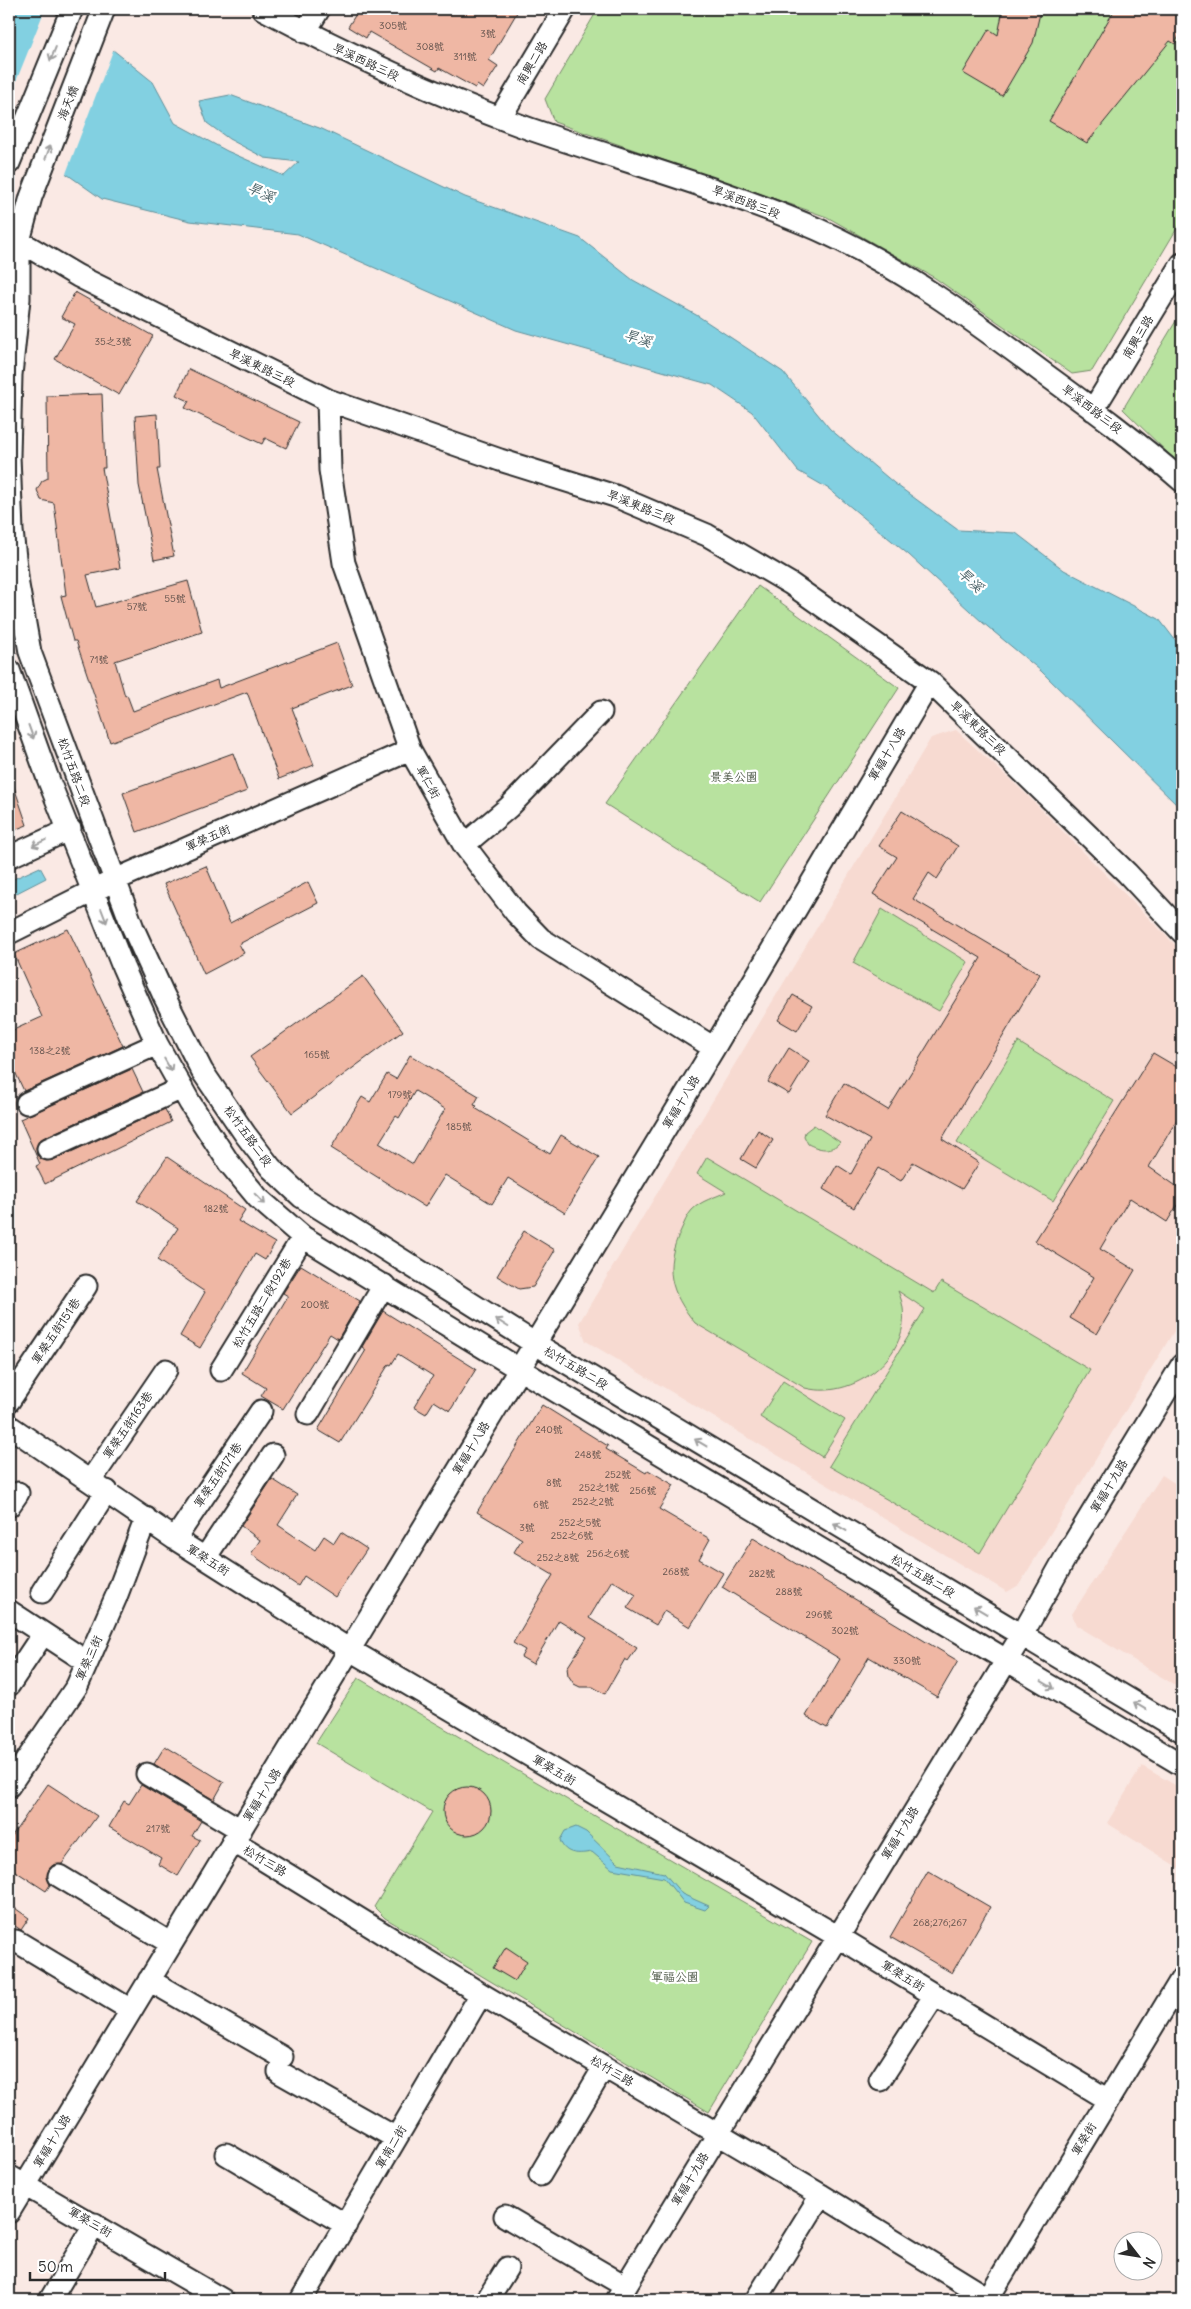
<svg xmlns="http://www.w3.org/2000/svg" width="1191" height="2309" font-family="Delius,'LXGW WenKai TC',sans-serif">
	<rect width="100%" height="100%" fill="#fae9e4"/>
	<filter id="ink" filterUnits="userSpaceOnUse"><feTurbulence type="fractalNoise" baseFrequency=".02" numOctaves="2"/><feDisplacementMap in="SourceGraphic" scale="10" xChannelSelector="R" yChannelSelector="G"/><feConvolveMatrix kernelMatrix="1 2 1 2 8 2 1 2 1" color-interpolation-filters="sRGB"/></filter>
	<g filter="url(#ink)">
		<!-- built -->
		<path fill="#f7dad1" d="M956,730l71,65 155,157v366l-163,267 -12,7 -421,-251 -7,-18 352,-585z
			M1162,1475l20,13v192l-4,7 -102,-62 -4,-11z
			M1142,1766l40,23v81l-75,-47z"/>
		<!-- green -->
		<path fill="#b8e29f" stroke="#728665" d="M598,9h584v211l-90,151 -20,3 -137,-96 -108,-61 -273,-95 -9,-23z
			M1182,311v156l-59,-58z
			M758,586l141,102 -139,214 -155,-98z
			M882,909l86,53 -29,49 -86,-48z
			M1018,1042l96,59 -61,100 -96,-58z
			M814,1125l26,17c-9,11 -22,7 -32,2l-4,-8 1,-4z
			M707,1157l227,136 7,-11 149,88 -110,183 -151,-87 96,-157 -27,-18c25,55 -39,111 -93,97l-110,-65c-25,-31 -32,-55 -14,-93 3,-6 6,-15 11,-20 10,-10 22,-12 34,-18l-29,-18z
			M783,1381l62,39 -23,37 -62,-40z
			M358,1678l454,264 -103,170 -324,-194 -11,-11 58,-95 -116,-69z"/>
		<!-- water -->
		<path fill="#82d0e1" stroke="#5f8e98" d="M9,9h53l91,73 22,41 52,28 57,25 15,-14 -34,-4 -36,-19 -22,-16 -8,-22 31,-6 92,34 143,68 115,41 53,42 65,36 85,56 47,57 64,54 64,47 58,3 48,37 95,49 23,30v161l-141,-139 -59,-49 -73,-67 -80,-66 -31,-18 -46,-59 -40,-27 -196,-55 -218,-96 -108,-13 -88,-22 -93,-66z
			M40,867l6,11 -37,19v-16z
			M576,1827l10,5 32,31 46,10 18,21 27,12 -4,4 -21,-7 -20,-25 -52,-9 -20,-17c-12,2 -27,4 -32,-12l5,-9z"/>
		<!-- pier -->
		<path fill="#fae9e4" d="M45,9h21l48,39 -49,128 -56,-40v-37z"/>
		<!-- building -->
		<path fill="#efb7a4" stroke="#2b2b2b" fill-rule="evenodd" d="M359,9h160l-30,51 9,6 -15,23 -6,-4 -2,3 -36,-20 -2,3 -68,-39 -3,6 -18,-11z
			M1003,9h38l-8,34 -31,53 -39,-23 26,-44 9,6z
			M1115,9h67v21l-7,14 -5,-3 -83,102 -38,-22z
			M75,292l78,44 -34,59 -64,-36 20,-35 -14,-7z
			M189,369l110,53 -13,26 -21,-10 -3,6 -77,-36 4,-7 -13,-6z
			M102,394l3,74h-3l18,100 -33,7 9,32 92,-26 14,51 -87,29 10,35 2,-1 6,16 84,-31 2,8 118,-45 15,42 -60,23 22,57 -35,14 -32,-87 -137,50 -34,-101h-3l-12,-45 5,-1 -12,-92 -13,-3 -4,-10 5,-9 6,-3 -1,-82z
			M157,414l3,55h-3l17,87 -20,4 -15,-75 -4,-69z
			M233,753l14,38 -110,41 -14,-39z
			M9,778h2l16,47 -18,7z
			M902,811l56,35 -21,33 -8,-6 -16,26 127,75 -98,165 37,24 -17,26 -49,-27 -12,19 -23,-13 -24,40 -31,-19 14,-24 14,9 19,-34 -45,-25 19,-32 44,27 93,-152 -108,-64 24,-37 -18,-11z
			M206,866l24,57 78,-41 10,21 -79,41 5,9 -40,21 -40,-90z
			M68,929l55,117 -99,45 -15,-32v-27l33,-15 -28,-63z
			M363,976l40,55 -111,82 -42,-56z
			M793,995l19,11 -15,25 -19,-11z
			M789,1048l20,13 -20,33 -21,-12z
			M1153,1053l29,17v41l-33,56 33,23v7l-15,25 -37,-24 -30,51 35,21 -38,64 -27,-16 24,-41 -59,-36z
			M410,1055l69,41 -5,9 3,1 -2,2 75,46 11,-19 38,22 -34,56 -57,-35 -16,26 -47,-29 -20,32 -94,-59 31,-51 8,5 17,-28 9,5zM415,1091l30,18 -32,55 -34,-21 17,-27 3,2z
			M132,1069l11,23 -100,46 -7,9 1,8 9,6 7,-1 112,-51 6,13 -126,62 -9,-18 4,-2 -20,-45z
			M758,1130l15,10 -17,28 -15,-9z
			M167,1157l78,53 -7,11 37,22 -10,17 -10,-6 -55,94 -20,-12 25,-44 -48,-32 21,-32 -41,-27z
			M524,1231l31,19 -22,37 -14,2 -22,-13z
			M301,1265l59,36 -22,38 -8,-5 -47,75 -22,-13 5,-8 -24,-15 46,-77 -5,-3z
			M383,1311l93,58 -26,42 -16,-10 -8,13 -12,-7 19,-31 -35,-22 -7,11 -2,-1 -49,79 -22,-13 48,-80 -4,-3z
			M542,1405l66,41 -2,3 40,24 2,-3 26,15 -15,24 51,30 -11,20 24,14 -33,54 -26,-16 -8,14 -29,-17 9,-13 -24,-15 -23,38 48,30 -9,13 -3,-2 -20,35 -12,-7h-13l-6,-3 -6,-9 -1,-7 20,-31 -28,-17 -26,44 -12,-7 4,-7 -12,-7 40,-68 -39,-23 8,-13 -45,-27z
			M272,1479l25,16 -19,30 37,25 9,-14 10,7 7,-11 26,17 -32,48 -31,-21 -6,10 -47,-32 9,-14 -19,-14z
			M753,1538l205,123 -21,36 -68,-40 -42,71 -21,-12 34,-57 -118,-72z
			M165,1746l59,36 -10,18 -60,-36z
			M48,1784l49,32 -35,48 -9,1 -4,4 -2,7 3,9 -4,6 -37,-24v-27z
			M141,1785l60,36 -9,15 8,4 -22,36 -20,-12 3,-6 -52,-31 15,-26 5,3z
			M443 1811a24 24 0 1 1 48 0a24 24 0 1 1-48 0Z
			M928,1871l62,36 -38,66 -62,-36z
			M9,1904l20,14 -8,12 -12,-8z
			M506,1947l21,14 -12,20 -22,-13z"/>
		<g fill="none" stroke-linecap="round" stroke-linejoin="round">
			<defs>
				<path id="minor" d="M104,9l-73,188 -12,44v58l-8,76 -2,81 3,75 6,54 12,67 103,276 31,68 38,75 43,63 26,34 31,29 232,146 648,388
					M263,9c87,46 174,87 267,120 96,33 194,60 287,100 81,36 154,90 225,143 48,35 96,70 140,109
					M305,32l14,-23
					M500,118l65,-109
					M9,163l63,-154
					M11,232l8,9 59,35 250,124 172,60 115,36 92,39 84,49 139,98 197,191 55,59
					M328,400l2,70 14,93 66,187 54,95 52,68 25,26 173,109
					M1093,410l89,-146
					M9,670l38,106 76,191 34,77 33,59 39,60 29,35 45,39 216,132 663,396
					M464,845l45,-38 92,-95
					M9,857l61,-28
					M9,933l106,-53 295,-130
					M27,1103l130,-59
					M48,1149l134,-61
					M221,1370l82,-133
					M9,1401l77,-115
					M308,1414l76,-129
					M9,1426l166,113 175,111 487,286 271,164
					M91,1480l75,-110
					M9,1506l9,-13
					M175,1539l86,-128
					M205,1558l68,-103
					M42,1592l65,-101
					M9,1611l78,51
					M9,1685l34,-51
					M147,1774l94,56
					M9,1786l68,-100 39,-89 30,-79
					M233,1841l248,153 340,201 170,105
					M59,1876l111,67
					M16,1941l115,69
					M149,1980l133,77
					M279,2072l117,66
					M880,2080l55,-85
					M226,2154l120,71
					M540,2175l64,-108
					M9,2176l214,124
					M9,2212l705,-1164 216,-366
					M505,2216l120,70
					M50,2300l45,-76
					M301,2300l180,-306
					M487,2300l20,-32
					M617,2300l405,-665 47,-84 113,-186
					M756,2300l65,-105
					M987,2300l195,-322"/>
			</defs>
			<!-- minor casing -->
			<use href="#minor" stroke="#2b2b2b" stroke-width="25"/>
			<!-- minor -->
			<use href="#minor" stroke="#fff" stroke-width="21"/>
		</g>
		<!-- one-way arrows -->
		<defs><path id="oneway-shaft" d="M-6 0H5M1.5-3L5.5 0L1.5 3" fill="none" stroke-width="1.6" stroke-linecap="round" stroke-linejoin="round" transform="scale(1.25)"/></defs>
		<g stroke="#a0a0a0">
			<use href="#oneway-shaft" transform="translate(53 54) rotate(112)"/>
			<use href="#oneway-shaft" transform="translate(48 152) rotate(-69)"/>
			<use href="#oneway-shaft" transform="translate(31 732) rotate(70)"/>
			<use href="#oneway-shaft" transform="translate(39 843) rotate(155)"/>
			<use href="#oneway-shaft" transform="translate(104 916) rotate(69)"/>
			<use href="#oneway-shaft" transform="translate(168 1065) rotate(60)"/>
			<use href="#oneway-shaft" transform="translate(260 1199) rotate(45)"/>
			<use href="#oneway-shaft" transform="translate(502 1323) rotate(-148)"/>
			<use href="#oneway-shaft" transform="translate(701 1443) rotate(-149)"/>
			<use href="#oneway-shaft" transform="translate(840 1527) rotate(-149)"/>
			<use href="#oneway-shaft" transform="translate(980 1610) rotate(-149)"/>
			<use href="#oneway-shaft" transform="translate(1048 1685) rotate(31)"/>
			<use href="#oneway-shaft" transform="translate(1140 1706) rotate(-149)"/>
		</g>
	</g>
	<g text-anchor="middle" stroke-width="4.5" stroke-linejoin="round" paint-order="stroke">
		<!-- number labels -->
		<g font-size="10" fill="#5c4e49">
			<text x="393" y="29">305號</text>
			<text x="488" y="37">3號</text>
			<text x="430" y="50">308號</text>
			<text x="465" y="60">311號</text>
			<text x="113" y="345">35之3號</text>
			<text x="175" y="602">55號</text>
			<text x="137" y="610">57號</text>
			<text x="99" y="663">71號</text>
			<text x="50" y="1054">138之2號</text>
			<text x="317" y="1058">165號</text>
			<text x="400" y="1098">179號</text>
			<text x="459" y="1130">185號</text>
			<text x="216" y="1212">182號</text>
			<text x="315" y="1308">200號</text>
			<text x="549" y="1433">240號</text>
			<text x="588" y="1458">248號</text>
			<text x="618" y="1478">252號</text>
			<text x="554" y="1486">8號</text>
			<text x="599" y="1491">252之1號</text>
			<text x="643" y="1494">256號</text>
			<text x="593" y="1505">252之2號</text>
			<text x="541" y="1508">6號</text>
			<text x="580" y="1526">252之5號</text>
			<text x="527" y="1531">3號</text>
			<text x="572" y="1539">252之6號</text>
			<text x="608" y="1557">256之6號</text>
			<text x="558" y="1561">252之8號</text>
			<text x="676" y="1575">268號</text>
			<text x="762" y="1577">282號</text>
			<text x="789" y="1595">288號</text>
			<text x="819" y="1618">296號</text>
			<text x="845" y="1634">302號</text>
			<text x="907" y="1664">330號</text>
			<text x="158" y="1832">217號</text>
			<text x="940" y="1926">268;276;267</text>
		</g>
		<!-- street labels -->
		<g font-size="12" fill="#2b2b2b" stroke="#fff">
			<text transform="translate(366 62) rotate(25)" y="4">旱溪西路三段</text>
			<text transform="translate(532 63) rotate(-59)" y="4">南興二路</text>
			<text transform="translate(68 103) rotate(-69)" y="4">海天橋</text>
			<text transform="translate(746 202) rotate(21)" y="4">旱溪西路三段</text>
			<text transform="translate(1138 337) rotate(-59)" y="4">南興三路</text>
			<text transform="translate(262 368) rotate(26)" y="4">旱溪東路三段</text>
			<text transform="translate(1092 409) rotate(37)" y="4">旱溪西路三段</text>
			<text transform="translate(641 507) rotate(22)" y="4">旱溪東路三段</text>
			<text transform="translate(978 728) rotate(44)" y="4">旱溪東路三段</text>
			<text transform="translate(887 754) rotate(-59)" y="4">軍福十八路</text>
			<text transform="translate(74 772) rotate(70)" y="4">松竹五路二段</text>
			<text transform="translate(428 782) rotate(61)" y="4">軍仁街</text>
			<text transform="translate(208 838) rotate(-24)" y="4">軍榮五街</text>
			<text transform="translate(681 1102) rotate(-59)" y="4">軍福十八路</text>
			<text transform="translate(248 1136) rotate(54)" y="4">松竹五路二段</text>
			<text transform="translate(262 1303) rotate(-59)" y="4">松竹五路二段192巷</text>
			<text transform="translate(56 1331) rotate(-56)" y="4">軍榮五街151巷</text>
			<text transform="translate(576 1368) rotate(31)" y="4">松竹五路二段</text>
			<text transform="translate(128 1425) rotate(-56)" y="4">軍榮五街163巷</text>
			<text transform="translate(471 1448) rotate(-59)" y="4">軍福十八路</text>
			<text transform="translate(218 1475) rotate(-56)" y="4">軍榮五街171巷</text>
			<text transform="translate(1109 1486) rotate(-59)" y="4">軍福十九路</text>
			<text transform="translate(208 1560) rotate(32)" y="4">軍榮五街</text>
			<text transform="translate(923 1576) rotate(31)" y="4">松竹五路二段</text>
			<text transform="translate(89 1658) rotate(-66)" y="4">軍榮三街</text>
			<text transform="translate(554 1770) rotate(30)" y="4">軍榮五街</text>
			<text transform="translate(262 1795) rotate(-58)" y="4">軍福十八路</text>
			<text transform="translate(900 1833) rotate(-59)" y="4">軍福十九路</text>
			<text transform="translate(265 1861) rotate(31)" y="4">松竹三路</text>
			<text transform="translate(903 1976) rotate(31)" y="4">軍榮五街</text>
			<text transform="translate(612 2071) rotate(31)" y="4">松竹三路</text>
			<text transform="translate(1084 2139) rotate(-59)" y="4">軍榮街</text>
			<text transform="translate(52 2141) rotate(-59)" y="4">軍福十八路</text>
			<text transform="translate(391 2147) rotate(-59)" y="4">軍南二街</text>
			<text transform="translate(690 2179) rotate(-59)" y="4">軍福十九路</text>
			<text transform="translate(90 2222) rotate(30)" y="4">軍榮三街</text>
		</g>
		<!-- park labels -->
		<g font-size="12" fill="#4e5948" stroke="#fff">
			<text x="734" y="781">景美公園</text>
			<text x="675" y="1981">軍福公園</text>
		</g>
		<!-- water labels -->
		<g font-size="14" font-style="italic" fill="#455d62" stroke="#fff">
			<text transform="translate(261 192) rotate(25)" y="5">旱溪</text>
			<text transform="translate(638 338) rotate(18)" y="5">旱溪</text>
			<text transform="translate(971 580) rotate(43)" y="5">旱溪</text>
		</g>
	</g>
	<!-- margin -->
	<rect width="1191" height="2309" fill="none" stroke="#fff" stroke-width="30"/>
	<rect x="15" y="15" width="1161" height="2279" fill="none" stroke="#2b2b2b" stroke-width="2" filter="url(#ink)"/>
	<!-- north arrow -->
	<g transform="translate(1138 2256) rotate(121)"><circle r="24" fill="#ffffff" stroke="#aaaaaa"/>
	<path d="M0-4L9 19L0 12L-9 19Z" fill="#2b2b2b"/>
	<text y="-8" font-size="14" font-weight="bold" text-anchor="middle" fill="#2b2b2b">N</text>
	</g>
	<!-- scale -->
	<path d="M30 2272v8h135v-8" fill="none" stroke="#2b2b2b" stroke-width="2.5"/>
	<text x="38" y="2272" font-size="15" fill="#2b2b2b" stroke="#ffffff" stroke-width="4" paint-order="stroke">50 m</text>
</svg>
